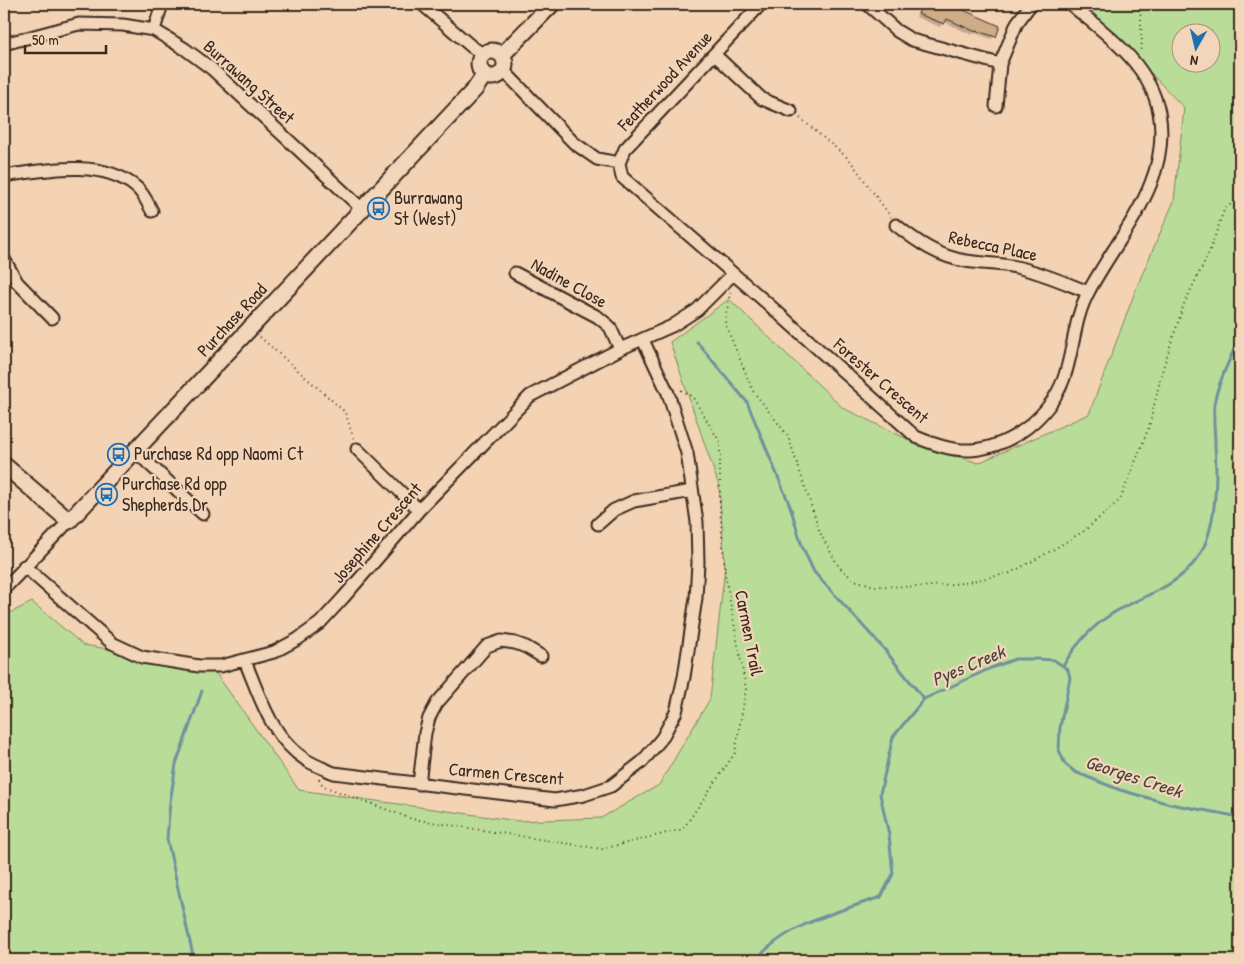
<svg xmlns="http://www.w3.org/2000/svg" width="1244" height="964" font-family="'Patrick Hand',sans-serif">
	<rect width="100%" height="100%" fill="#f3d3b4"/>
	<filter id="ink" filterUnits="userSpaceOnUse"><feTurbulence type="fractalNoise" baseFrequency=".02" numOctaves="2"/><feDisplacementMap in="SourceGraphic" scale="10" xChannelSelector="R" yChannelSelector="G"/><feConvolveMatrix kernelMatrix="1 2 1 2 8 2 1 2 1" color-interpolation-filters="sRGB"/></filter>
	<g filter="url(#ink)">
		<!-- green -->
		<path fill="#b9dd98" stroke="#7a845b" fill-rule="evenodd" d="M1085,4h155v956h-1236v-344l28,-14 51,43 127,20 89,125 219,31 83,-3 58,-33 51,-86 15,-132 -6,-81 -49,-144 59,-43 114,109 68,33 67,22 111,-49 49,-130 36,-83 10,-93zM1182,32h30v30h-30z"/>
		<!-- shadow -->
		<path fill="#0003" d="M898,4h9l-6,7 -5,-4z
			M921,4h28l50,23 -7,12 -18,-6 -2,2 -28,-13 -4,5 -24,-10z
			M981,4h13l-4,5z"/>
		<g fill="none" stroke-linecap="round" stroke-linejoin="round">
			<!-- stream -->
			<path stroke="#70919e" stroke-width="3" d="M697,342l50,60 43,104 12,40 12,26 70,77 40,50
				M1063,666l5,4 2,8 -10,49 -1,23 6,14 10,8 45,18 50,14 70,13
				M194,960l-27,-121 3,-37 6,-38 26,-73
				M756,960c31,-36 81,-48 125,-63l12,-23 -4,-39 -9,-41 13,-57 31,-38 67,-31 24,-9h21l18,1 9,6c14,-24 34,-45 59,-58 28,-15 55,-22 75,-49 20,-28 20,-82 18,-115 0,-14 -3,-31 0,-45 5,-22 17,-43 25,-64"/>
		</g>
		<!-- building -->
		<path fill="#cdac87" stroke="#3b2a1e" d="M922,4h28l50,22 -4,11 -19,-6 -1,1 -29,-13 -3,5 -26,-10z"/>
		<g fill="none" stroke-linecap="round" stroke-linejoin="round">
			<defs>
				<path id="street" d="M422,4l50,43 11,7
					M761,4l-136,145 -6,14 3,14 145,126 149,134c17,7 36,14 55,13 41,-3 79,-34 93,-72 10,-29 10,-60 25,-87 30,-57 83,-109 70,-179 -10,-49 -53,-78 -89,-108
					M867,4l30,27 15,9 88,24
					M154,30l8,-26
					M4,44l75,-20 44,1 31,5 31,19 27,20 150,140
					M714,54l48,45 29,12
					M503,70l71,73 23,16 22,4
					M996,106l4,-42 17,-41 14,-19
					M4,176c41,-6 98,-18 133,12 7,6 11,16 15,23
					M896,225c21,17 43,32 70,36 17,3 34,2 50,6 25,5 49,16 72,25
					M4,259l13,23 35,36
					M515,273l83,44 12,10 10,22
					M357,449l62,61
					M134,450l69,64
					M598,524l16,-14 20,-9 58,-10
					M24,566l88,77 30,14 57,9h22l53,-14 24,-13 22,-16 23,-25 76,-88 111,-114 90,-47 52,-23 25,-16 36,-36
					M4,589l65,-68
					M245,661c15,36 26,76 61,99 8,5 19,9 28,13l221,27 29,-5 27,-9 31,-24 20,-24 14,-26 8,-35 12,-79 2,-35 -1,-41 -10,-69 -19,-60 -25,-53
					M419,784l6,-51 4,-15 8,-15 50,-57 14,-5 14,2 11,4 15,9"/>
				<path id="secondary" d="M479 64a13 13 0 1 1 26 0a13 13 0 1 1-26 0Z
					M502,55l50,-51
					M4,465l65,56 406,-432 10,-15"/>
			</defs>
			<!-- street casing -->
			<use href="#street" stroke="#3b2a1e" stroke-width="15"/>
			<!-- secondary casing -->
			<use href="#secondary" stroke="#3b2a1e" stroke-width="19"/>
			<!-- path -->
			<path stroke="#3b2a1e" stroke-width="2" stroke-dasharray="1 4" stroke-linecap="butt" d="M1140,4l2,39 -2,8
				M800,118l49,41 42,58
				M730,292l-5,31 28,68 35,45 33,99 18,32 15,13 21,6 46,1 42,-4 47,-10 34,-18 40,-24 36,-31 29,-73 14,-59 21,-64 25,-51 15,-43 16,-13
				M260,337l85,75 9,28
				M319,779l4,7 89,33 190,30 81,-20 52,-76 11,-64 -21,-115 -5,-66v-66l-28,-46 -13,-7"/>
			<!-- street -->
			<use href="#street" stroke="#f3d5b9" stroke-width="11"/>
			<!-- secondary -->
			<use href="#secondary" stroke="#f3d5b9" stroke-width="15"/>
		</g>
	</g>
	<!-- icons -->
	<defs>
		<symbol id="bus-ring" viewBox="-11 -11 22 22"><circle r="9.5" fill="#f3d5b9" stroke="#1f6fb2" stroke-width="1.5"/><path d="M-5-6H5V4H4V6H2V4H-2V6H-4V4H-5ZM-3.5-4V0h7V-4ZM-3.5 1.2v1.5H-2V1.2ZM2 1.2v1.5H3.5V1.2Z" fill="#1f6fb2"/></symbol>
	</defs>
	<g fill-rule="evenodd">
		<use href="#bus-ring" x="366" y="196" width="25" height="25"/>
		<use href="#bus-ring" x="106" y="442" width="25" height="25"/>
		<use href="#bus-ring" x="94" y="482" width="25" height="25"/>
	</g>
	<g text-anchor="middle" stroke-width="4.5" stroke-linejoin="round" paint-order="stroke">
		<!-- street labels -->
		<g font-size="18" fill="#3b2a1e" stroke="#f3d5b9">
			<text transform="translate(665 81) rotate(-47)" y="6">Featherwood Avenue</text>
			<text transform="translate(249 82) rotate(42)" y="6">Burrawang Street</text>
			<text transform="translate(993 246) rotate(12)" y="6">Rebecca Place</text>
			<text transform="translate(569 283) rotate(29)" y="6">Nadine Close</text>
			<text transform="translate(232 320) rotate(-47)" y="6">Purchase Road</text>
			<text transform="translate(881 381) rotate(41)" y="6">Forester Crescent</text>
			<text transform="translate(377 533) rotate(-49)" y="6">Josephine Crescent</text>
			<text transform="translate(749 633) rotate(79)" y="6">Carmen Trail</text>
			<text transform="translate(506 774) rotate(5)" y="6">Carmen Crescent</text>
		</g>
		<!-- poi labels -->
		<g font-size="18" fill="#3b2a1e" stroke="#f3d5b9" text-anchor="start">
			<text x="394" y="204">Burrawang<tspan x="394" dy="21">St (West)</tspan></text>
			<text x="134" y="460">Purchase Rd opp Naomi Ct</text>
			<text x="122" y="490">Purchase Rd opp<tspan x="122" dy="21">Shepherds Dr</tspan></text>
		</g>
		<!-- water labels -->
		<g font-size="19" font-style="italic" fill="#48443e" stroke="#f3d5b9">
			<text transform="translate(968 665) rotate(-23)" y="7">Pyes Creek</text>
			<text transform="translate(1134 776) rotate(18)" y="7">Georges Creek</text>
		</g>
	</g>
	<!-- margin -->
	<rect width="1244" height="964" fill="none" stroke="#f3d5b9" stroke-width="20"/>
	<rect x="10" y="10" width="1224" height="944" fill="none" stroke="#3b2a1e" stroke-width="2" filter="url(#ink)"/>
	<!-- north arrow -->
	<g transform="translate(1196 48) rotate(188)"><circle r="24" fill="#f3d5b9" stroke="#a9917b"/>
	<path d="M0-4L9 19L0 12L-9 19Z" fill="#1f6fb2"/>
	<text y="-8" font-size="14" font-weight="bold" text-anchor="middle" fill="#3b2a1e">N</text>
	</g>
	<!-- scale -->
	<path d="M25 45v8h81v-8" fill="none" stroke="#3b2a1e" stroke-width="2.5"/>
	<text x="32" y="45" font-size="15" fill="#3b2a1e" stroke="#f3d5b9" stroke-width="4" paint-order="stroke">50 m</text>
</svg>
